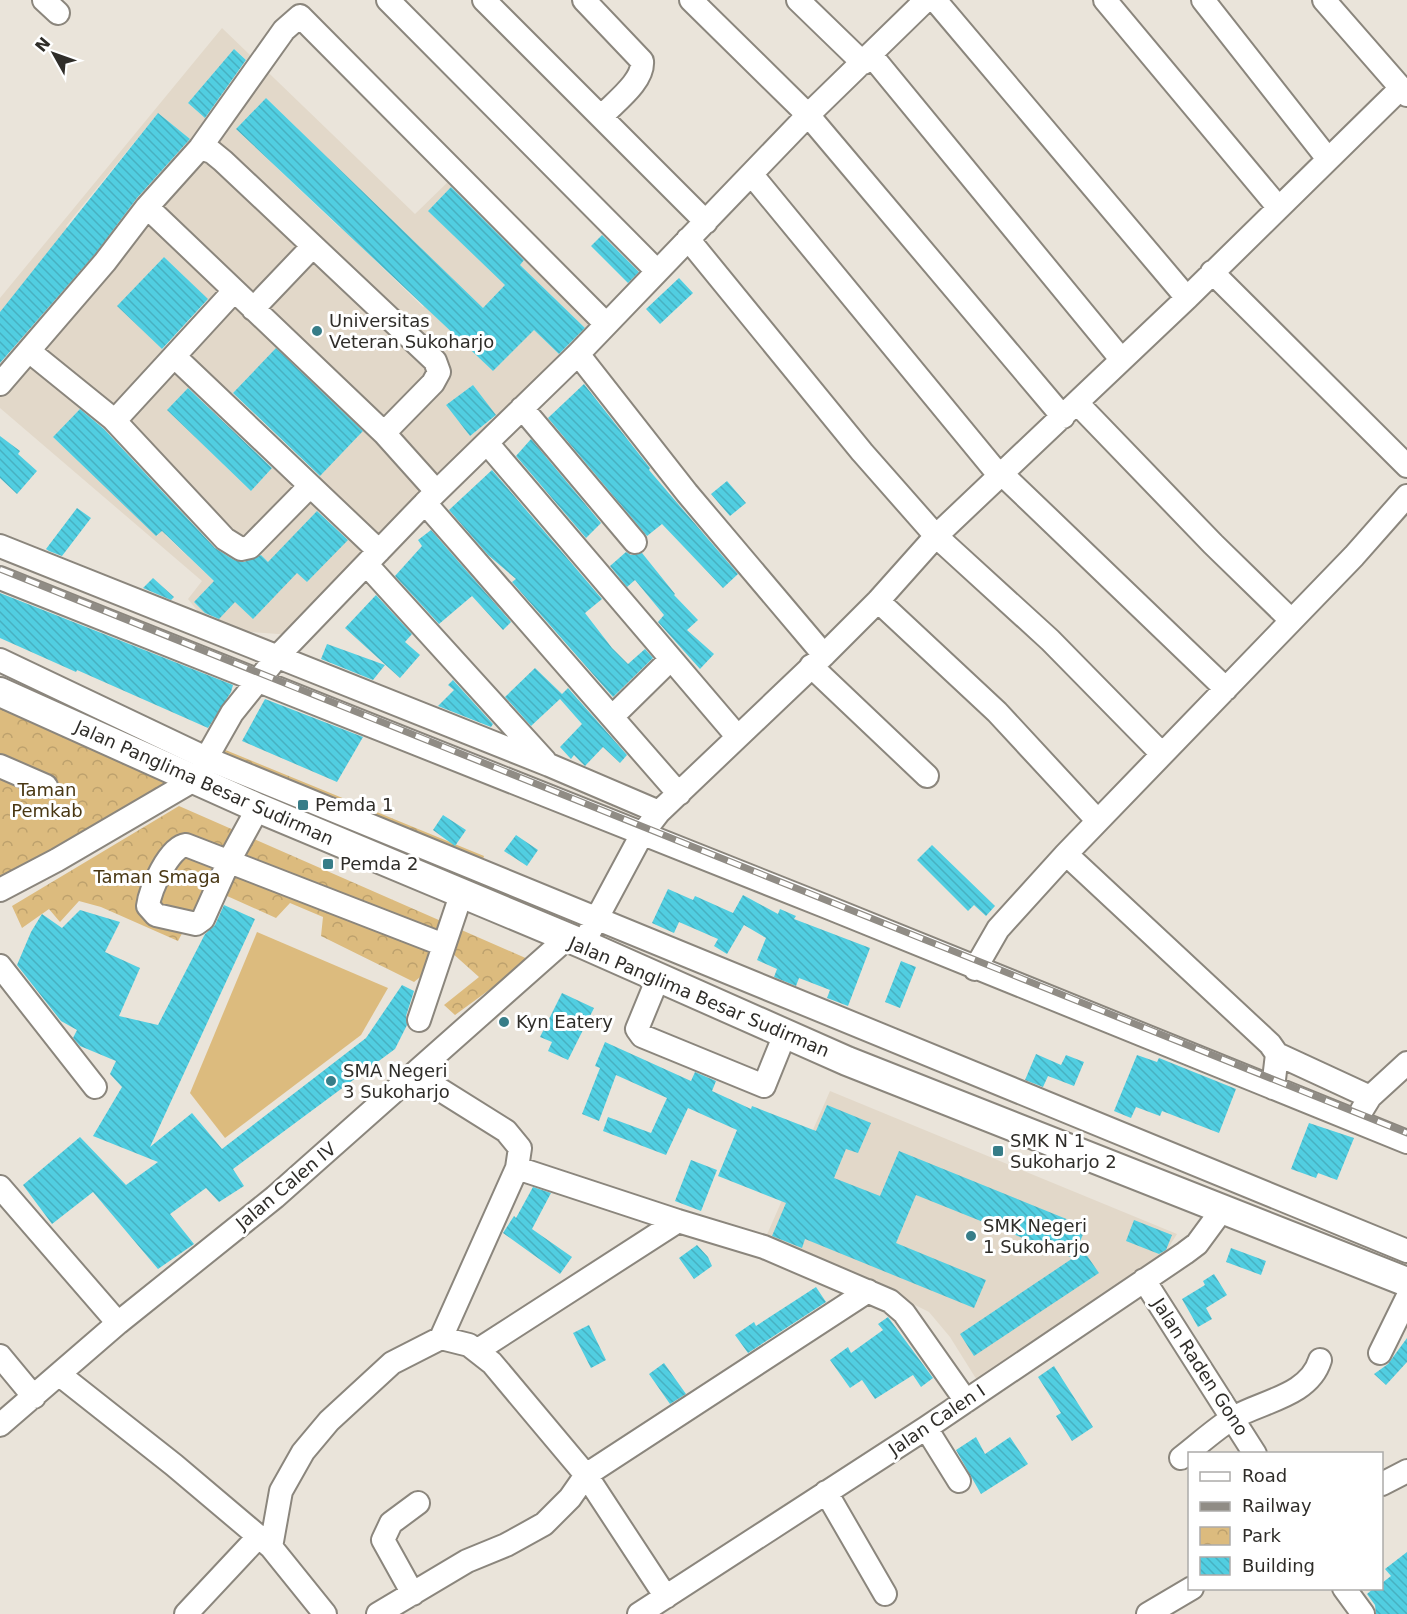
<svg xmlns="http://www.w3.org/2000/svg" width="1407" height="1614" font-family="'DejaVu Sans',sans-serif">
	<defs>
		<pattern id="park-crowns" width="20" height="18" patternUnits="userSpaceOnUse" patternTransform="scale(1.5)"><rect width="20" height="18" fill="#dcbb7e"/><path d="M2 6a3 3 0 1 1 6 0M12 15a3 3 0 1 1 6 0" fill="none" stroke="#bda16d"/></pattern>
		<pattern id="building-back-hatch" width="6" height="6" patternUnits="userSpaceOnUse" patternTransform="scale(1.5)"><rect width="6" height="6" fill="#51cee1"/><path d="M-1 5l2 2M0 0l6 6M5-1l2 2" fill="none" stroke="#47b1c1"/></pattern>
	</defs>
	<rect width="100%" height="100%" fill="#eae4da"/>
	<!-- built -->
	<path fill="#e2d8c9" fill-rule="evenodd" d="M222,28l193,186 37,-36 80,78 -6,5 73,69 -307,305 -80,-6 -24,-30 14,-18 -202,-173v-34l88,-109 -31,-24 -57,71v-14zM234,49l23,20 -46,54 -23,-20zM266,98l103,100 -29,30 -104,-99zM158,113l33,27 -92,113 -33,-27zM454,184l74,72 -25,26 -75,-71zM343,229l108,51 -28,27zM164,257l47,45 -47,49 -47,-45zM522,267l68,66 -26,26 -67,-65zM429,309l91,35 -27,27zM283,341l86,84 -55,56 -86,-83zM473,385l23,31 -26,20 -24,-31zM190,386l84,80 -23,25 -84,-81zM85,404l103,99 -31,33 -104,-99zM201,498l87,83 -35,37 -88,-83zM324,505l29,29 -46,48 -30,-29zM213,582l21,20 -19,21 -21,-21z
		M830,1091l347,143 -14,22 -183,129 -30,-48 -21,-25 -84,-42 -80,-31z"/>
	<!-- grass -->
	<path fill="#dcbb7e" d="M257,932l131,56 -27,47 -136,103 -35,-45z"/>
	<!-- park -->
	<path fill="url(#park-crowns)" d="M0,705l175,80 -175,94z
		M201,740l283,116 -10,31 -287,-118z
		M179,806l351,154 -75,55 -11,-10 35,-28 -28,-25 -37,30 -93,-46 2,-19 -33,-14 -14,15 -69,-31 -29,54 -77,-34 -22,-6 -19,21 -11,-13 -27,19 -10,-22z"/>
	<!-- building -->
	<path fill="url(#building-back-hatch)" d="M234,49l12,11 -41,58 -17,-15z
		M266,98l217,210 22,-23 -77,-74 23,-24 73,73 -4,5 65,63 -26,26 -25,-24 -41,41 -257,-242z
		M158,113l32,26 -53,59 -42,56 -95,109v-51z
		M602,235l37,37 -11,11 -37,-37z
		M164,257l44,42 -46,50 -45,-43z
		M679,278l14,15 -33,31 -14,-15z
		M276,348l87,83 -43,45 -87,-83z
		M584,384l66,84 -1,2 89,104 -15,14 -61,-64 -15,12 -99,-118z
		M473,385l23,30 -26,21 -24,-31z
		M188,388l84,80 -21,23 -84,-81z
		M80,409l24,20 111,119 19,12 10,2 17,-7 7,7 49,-51 31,29 -41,42 -10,-9 -44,46 -18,-17 -16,17 -14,-6 -11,-11 20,-21 -52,-50 -6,5 -103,-99z
		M0,436l20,15 -2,3 19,17 -20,23 -17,-16z
		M531,439l70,84 -15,15 -70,-82z
		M492,470l110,129 -17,14 27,35 16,16 17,-15 8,9 -40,39 -101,-115 4,-3 -28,-24 -39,-45z
		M727,481l19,22 -16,13 -19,-22z
		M77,508l14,10 -29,38 -13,-5 -3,-2z
		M431,530l80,92 -8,8 -31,-34 -33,28 -44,-48 27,-30 -4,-6z
		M626,552l5,3 11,-2 33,41 -1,1 24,25 -11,10 27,24 -14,15 -42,-47 6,-7 -29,-35 -8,7 -17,-21z
		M153,578l21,19 -3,3 -28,-12z
		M0,593l233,92 -2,7 -23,36 -131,-58 -1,2 -76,-34z
		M376,595l36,39 -7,8 15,13 -20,23 -55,-50z
		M327,644l58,21 -12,15 -52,-21z
		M535,668l27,26 6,-6 59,67 -7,8 -17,-16 -18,19 -11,-11 -3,4 -11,-12 22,-23 -22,-25 -29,27 -26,-29z
		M453,680l40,44 -2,3 -53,-21 16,-16 -6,-5z
		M265,699l98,38 -26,45 -95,-41z
		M443,815l23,15 -11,16 -22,-16z
		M516,835l22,15 -11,16 -23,-15z
		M932,845l63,61 -9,10 -12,-11 -6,6 -51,-51z
		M668,889l25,11 2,-4 38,17 10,-18 35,19 2,-5 16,7 -2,3 76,29 -22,58 -21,-8 3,-8 -31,-12 -3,8 -22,-9 3,-8 -20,-9 9,-22 -22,-13 -17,29 -13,-8 4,-7 -39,-17 -5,11 -22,-10z
		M224,905l31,14 -105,228 42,-34 30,36 144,-111 36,-53 12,6 -8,25 1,9 -12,24 -162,120 11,17 -25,16 -13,-14 -36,26 24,30 -36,25 -65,-77 -41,32 -29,-39 57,-48 46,48 32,-23 -65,-26 29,-49 -12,-13 6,-13 -36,-15 -7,-8 4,-8 -16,-9 -44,-56 14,-33 11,-18 20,14 18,-18 40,12 -15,30 35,16 -21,48 39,9 47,-91 10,-9z
		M901,961l15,6 -16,41 -15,-6z
		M562,993l32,15 -26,52 -20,-9 4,-9 -12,-5z
		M605,1042l86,39 4,-9 21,9 -4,10 39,18 1,-3 64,25 11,-26 44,18 -13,30 -12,-4 -12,29 46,18 19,-45 187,76 -7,17 20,29 -125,83 -14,-22 113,-76 -157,-63 -20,48 90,37 -12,28 -169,-69 -3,9 -30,-12 14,-33 -68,-27 19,-46 -49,-22 -22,47 -63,-24 5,-14 43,16 16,-35 -51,-23 -17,46 -17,-7 18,-46 -5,-2z
		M1036,1054l25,11 5,-10 18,7 -10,24 -26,-10 -5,11 -18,-7z
		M1137,1055l20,7 2,-4 77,31 -17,44 -57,-22 -2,5 -24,-9 -5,11 -17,-7z
		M1309,1123l45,15 -17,42 -19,-7 -2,5 -25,-9z
		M691,1160l26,10 -16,41 -26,-10z
		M533,1187l18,6 -19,36 40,28 -12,17 -57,-41 11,-17 2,2z
		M1134,1220l38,15 -6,15 -7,4 -33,-13z
		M697,1245l11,12 4,9 -18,13 -15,-21z
		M1231,1248l35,13 -5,14 -35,-13z
		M1214,1274l13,21 -21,13 6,11 -14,8 -16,-28 23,-14 -2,-4z
		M816,1287l10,15 -78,51 -13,-18 19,-13 2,4z
		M888,1317l45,61 -12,9 -8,-12 -38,24 -13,-19 -12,8 -20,-28 18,-13 3,6 32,-23 -5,-6z
		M589,1325l17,35 -15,8 -18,-35z
		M1407,1338v24l-21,23 -12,-11 14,-10z
		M664,1363l22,31 -16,10 -21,-30z
		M1054,1366l39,61 -21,14 -16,-25 5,-3 -23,-36z
		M976,1437l9,17 25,-17 18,27 -47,30 -25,-44z
		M1407,1552v62h-31l-1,-9 -8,-11 7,-6h8v-5l9,-7 -6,-7z"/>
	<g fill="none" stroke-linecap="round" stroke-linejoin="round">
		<defs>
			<path id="minor" d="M44,0l14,13
				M388,0l268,270
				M484,0l222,222
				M584,0l58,61c2,20 -27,41 -40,55
				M691,0l117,115 255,302
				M798,0l65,63
				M935,0l252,298
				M1105,0l173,207
				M1203,0l125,159
				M1324,0l83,95
				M871,55l250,304
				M200,148l12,4 11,9 212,200 4,11 -6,11 -49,50
				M752,175l247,300
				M147,207l237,226 52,58
				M688,239l174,213 74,84 114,104 112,114
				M1212,272l195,194
				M253,309l60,-63
				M29,351l84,68 112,120 16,10 9,-2 60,-61
				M578,354l109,139 137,162
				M175,357l204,194
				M0,384l105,-122 42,-55 53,-59 84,-118 16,-14 305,307
				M1077,403l136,141 78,76
				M522,408l113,134
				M113,419l7,-4 114,-124
				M487,443l250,293
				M1001,473l225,216
				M425,503l254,291
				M0,546l549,219 110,47
				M367,565l178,196
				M0,578l827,329 580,235
				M878,601l119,111 100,108
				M0,660l208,99 1199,492
				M811,666l116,110
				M612,717l58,-57
				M0,766l46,20
				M258,808l-29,53 -26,58 -7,5 -40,-9 -8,-9c2,-16 21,-59 38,-61l258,100
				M1066,854l204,190 7,10 -4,34
				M0,890l57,-30 137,-80 38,-67 45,-56 148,-154 153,-149 230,-239 118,-115
				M583,944l59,-110 17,-22 165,-157 54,-54 58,-65 251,-238 214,-210
				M0,966l95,121
				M975,969l23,-40 68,-75 288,-298 53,-60
				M658,978l-21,51 5,7 122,50 21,-52
				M419,1020l42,-125
				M1277,1054l93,43
				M415,1074l91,57 14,17 -3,20 -76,170
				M1362,1110l8,-13 37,-34
				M517,1168l161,53 86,26 126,54 14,12 62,88
				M0,1187l118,136
				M1144,1280l111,174
				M478,1350l200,-129
				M1380,1353l27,-55
				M0,1356l34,41
				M60,1375l114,90 97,82 54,67
				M0,1425l118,-102 157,-126 291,-258
				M926,1428l33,53
				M1181,1458c17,-13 34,-29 52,-40 29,-17 76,-22 87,-58
				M1382,1484l25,-13
				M826,1492l59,102
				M271,1547l10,-56 22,-39 26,-31 63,-58 49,-25 28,7 23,18 94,112 80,122
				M1344,1588l19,26
				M413,1594l-30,-54 8,-17 27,-20
				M186,1614l73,-78
				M378,1614l89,-53 39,-16 38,-21 26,-26 16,-23 282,-184
				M639,1614l287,-186 259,-175 12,-9 25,-34
				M1148,1614l44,-26"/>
			<path id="major" d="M0,692l258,116 325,136 264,117 560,221"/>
		</defs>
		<!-- minor casing -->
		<use href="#minor" stroke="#8b867d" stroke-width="26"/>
		<!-- major casing -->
		<use href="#major" stroke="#8b867d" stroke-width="32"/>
		<!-- minor -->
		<use href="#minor" stroke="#fff" stroke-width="22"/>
		<!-- major -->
		<use href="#major" stroke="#fff" stroke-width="28"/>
		<defs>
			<path id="rail" d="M0,569l1407,564"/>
		</defs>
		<!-- rail casing -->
		<use href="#rail" stroke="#908c85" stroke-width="7"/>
		<!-- rail -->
		<use href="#rail" stroke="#fff" stroke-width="4.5" stroke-dasharray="14" stroke-linecap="butt"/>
	</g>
	<!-- markers -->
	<g fill="#377d88" stroke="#fff" stroke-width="2">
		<circle cx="317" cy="331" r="6"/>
		<rect x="297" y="799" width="12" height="12" rx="3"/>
		<rect x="322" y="858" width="12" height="12" rx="3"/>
		<circle cx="504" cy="1022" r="6"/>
		<circle cx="331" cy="1081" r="6"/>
		<rect x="992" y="1145" width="12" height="12" rx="3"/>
		<circle cx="971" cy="1236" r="6"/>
	</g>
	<g text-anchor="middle" stroke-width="6" stroke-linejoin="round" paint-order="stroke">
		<!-- poi labels -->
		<g font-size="18" fill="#2f2d29" stroke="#fff" text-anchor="start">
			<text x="329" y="327">Universitas<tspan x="329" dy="21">Veteran Sukoharjo</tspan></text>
			<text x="315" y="811">Pemda 1</text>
			<text x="340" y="870">Pemda 2</text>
			<text x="516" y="1028">Kyn Eatery</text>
			<text x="343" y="1077">SMA Negeri<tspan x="343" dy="21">3 Sukoharjo</tspan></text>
			<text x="1010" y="1147">SMK N 1<tspan x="1010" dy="21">Sukoharjo 2</tspan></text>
			<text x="983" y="1232">SMK Negeri<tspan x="983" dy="21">1 Sukoharjo</tspan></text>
		</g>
		<!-- street labels -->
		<g font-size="18" fill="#2f2d29" stroke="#fff">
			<text transform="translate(204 783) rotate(24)" y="6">Jalan Panglima Besar Sudirman</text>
			<text transform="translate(699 997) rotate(23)" y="6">Jalan Panglima Besar Sudirman</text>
			<text transform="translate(286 1186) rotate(-40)" y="6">Jalan Calen IV</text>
			<text transform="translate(1200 1367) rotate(57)" y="6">Jalan Raden Gono</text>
			<text transform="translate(937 1420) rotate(-34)" y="6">Jalan Calen I</text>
		</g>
		<!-- park labels -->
		<g font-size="18" fill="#493713" stroke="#fff">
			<text x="47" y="796">Taman<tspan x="47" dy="21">Pemkab</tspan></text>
			<text x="157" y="883">Taman Smaga</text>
		</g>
	</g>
	<!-- legend -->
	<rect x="1188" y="1452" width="195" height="138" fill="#ffffff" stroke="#acaba9" stroke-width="1.5"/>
	<rect x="1200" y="1472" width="30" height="9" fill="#ffffff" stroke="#acaba9" stroke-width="1.5"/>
	<text x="1242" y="1482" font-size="18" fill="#2f2d29">Road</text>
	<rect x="1200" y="1502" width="30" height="9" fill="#908c85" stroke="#acaba9" stroke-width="1.5"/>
	<text x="1242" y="1512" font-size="18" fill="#2f2d29">Railway</text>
	<rect x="1200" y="1527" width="30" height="18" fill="url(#park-crowns)" stroke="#acaba9" stroke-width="1.5"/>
	<text x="1242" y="1542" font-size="18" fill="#2f2d29">Park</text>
	<rect x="1200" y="1557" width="30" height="18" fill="url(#building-back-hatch)" stroke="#acaba9" stroke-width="1.5"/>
	<text x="1242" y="1572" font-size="18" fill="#2f2d29">Building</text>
	<!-- north arrow -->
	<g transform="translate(54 54) rotate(310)" stroke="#ffffff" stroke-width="4.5" paint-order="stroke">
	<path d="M0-4.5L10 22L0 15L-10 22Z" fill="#2f2d29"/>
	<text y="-9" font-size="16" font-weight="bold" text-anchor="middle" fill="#2f2d29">N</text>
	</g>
</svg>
